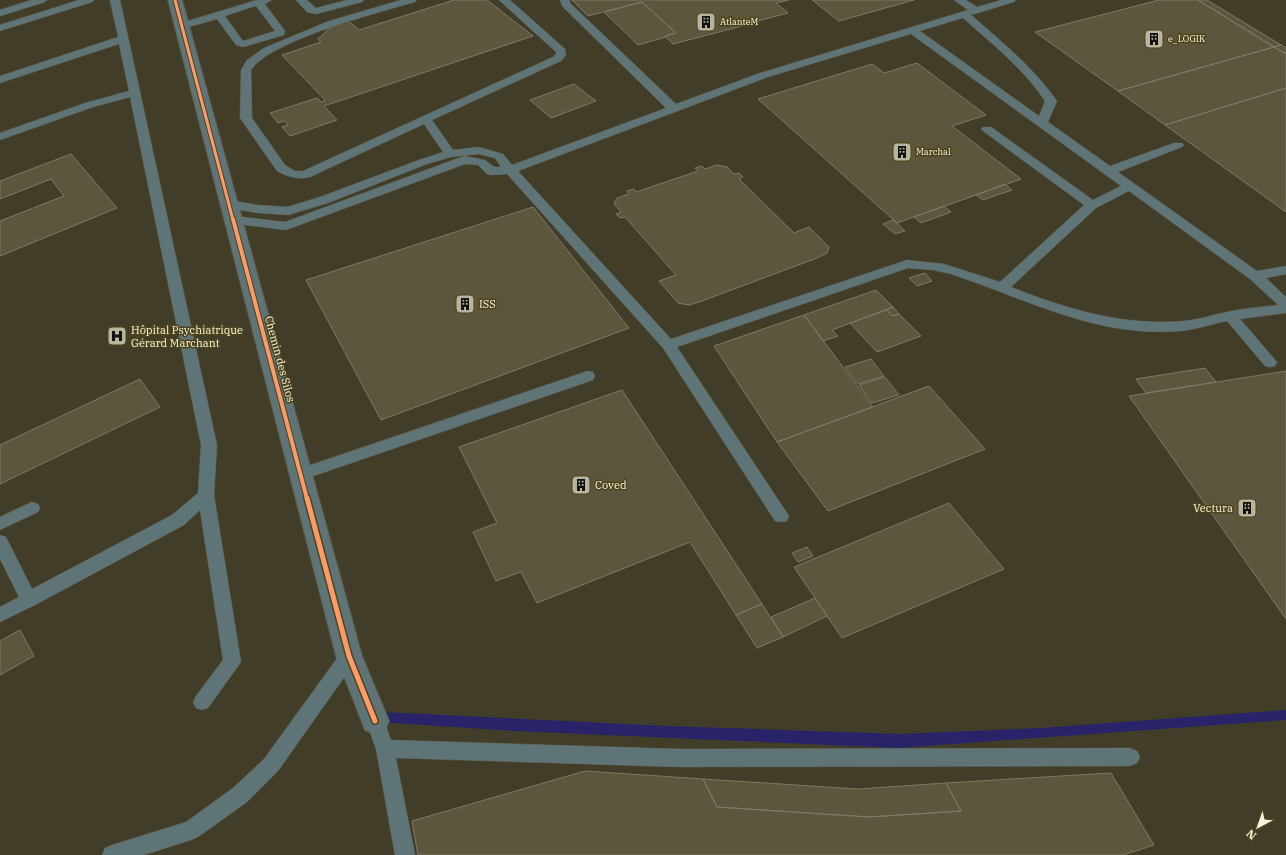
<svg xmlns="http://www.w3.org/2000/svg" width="1286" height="855" font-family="'IBM Plex Serif',serif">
	<rect width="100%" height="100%" fill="#423d28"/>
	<!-- water -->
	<path fill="#29246a" d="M1286,710v10l-388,28 -384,-17 -149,-10 -3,-10 305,15 232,8 142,-6z"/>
	<!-- building -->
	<path fill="#5c573c" stroke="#7d7968" d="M454,0h33l46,36 -209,70 13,14 -47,16 -8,-9 6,-2 -4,-4 -6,2 -8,-10 47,-15 4,4 4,-2 -43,-45 39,-13 -3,-3 16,-15 13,-4 12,10z
		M572,0h217l-13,3 12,10 -34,9 -2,-1 -8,2 2,2 -73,19 -8,-8 11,-3 -34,-31 -54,14z
		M812,0h102l-75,21z
		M1159,0h39l76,47 -156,44 -83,-59z
		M1198,0h9l74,45 -7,2z
		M642,2l34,31 -11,3 1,1 -28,8 -34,-33z
		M1281,45l5,3v6l-12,-7z
		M1274,47l12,7v34l-121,37 -47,-34z
		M917,63l69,52 -34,11 69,53 -124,44 -139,-124 114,-35 12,9z
		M574,84l22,17 -45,17 -21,-18z
		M1286,88v124l-121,-87z
		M71,154l46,54 -117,48v-35l64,-25 -13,-17 -51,20v-18z
		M717,165l10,2 7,7 5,-1 4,4 -4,2 55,54 15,-6 20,20 -2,6 -10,5 -115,43 -13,4 -11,-2 -19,-22 17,-6 -51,-58 -5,1 -4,-4 5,-2 -7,-8 3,-6 12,-4 -2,-3 7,-2 2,3 62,-21 -3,-3 7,-2 3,3z
		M1005,184l7,6 -29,10 -7,-5z
		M944,206l7,6 -30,11 -7,-6z
		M533,207l96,121 -248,92 -75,-140z
		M893,220l4,3 8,8 -10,3 -12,-10z
		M925,273l7,8 -15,5 -8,-8z
		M876,290l17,17 -61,23 6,6 -15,5 -19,-26z
		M893,307l6,7 -7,2 -5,-6z
		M887,310l5,6 7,-2 22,22 -44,16 -27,-29z
		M804,315l69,92 -96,35 -63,-96z
		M871,359l13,17 -26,8 -13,-17z
		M1205,368l11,14 -70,11 -10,-14z
		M1286,371v248l-157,-223z
		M885,377l14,18 -27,8 -13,-18z
		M140,379l20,28 -160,77v-39z
		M929,386l56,63 -157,62 -51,-69z
		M622,390l140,214 -26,11 -46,-73 -153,61 -16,-31 -25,9 -23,-49 24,-9 -38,-76z
		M949,503l55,66 -162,69 -48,-71z
		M807,547l6,9 -15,6 -6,-9z
		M815,598l12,18 -44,21 -12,-20z
		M762,604l21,33 -26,11 -21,-33z
		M20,630l14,26 -34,19v-34z
		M585,771l118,8 14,28 152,10 92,-6 -15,-28 165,-10 43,72 -31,10h-705l-6,-34z
		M703,779l155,10 88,-6 15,28 -92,6 -152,-10z"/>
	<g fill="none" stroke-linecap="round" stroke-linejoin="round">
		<defs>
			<path id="lane" d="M32,0h15l-2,2 -45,14v-6z
				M79,0h15l-2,2 -92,29v-6z
				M110,0h10l97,445 -3,50 27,167 -33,46 -6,2 -6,-2 -3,-6 3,-6 27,-36 -23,-150 -16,15 -149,80 -35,17v-15l19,-10 -19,-38v-24l6,2 26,52 140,-74 26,-22 3,-48 -71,-348 -37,10 -93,33v-7l85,-30 44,-12 -10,-47 -119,39v-7l118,-39z
				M257,0h15l-7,4 20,27 -1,4 -41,12 -7,-2 -19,-26 -35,10 -5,-3 1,-2zM256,6l19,25 -32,10 -18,-25z
				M296,0h11l9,8 31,-8h17l-2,2 -46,12 -9,-2z
				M401,0h16l-2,2c-35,10 -146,39 -164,68l1,48 33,47 10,6h8l250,-114 3,-3v-2l-57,-52h11l55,49 1,6 -5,6 -129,59 21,30 25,-3 4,1 21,6 9,11 154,-57 -104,-102 -2,-6h10v3l106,101 84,-31 208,-63 -14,-10h12l11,7 24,-7h15l-2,2 -43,13c31,27 62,52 86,86l-9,21 62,44 64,-23h8l2,2 -2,2 -64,25 139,99 29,-5v8l-20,4 20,19v16l-46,6 37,43 -2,4 -5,1 -5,-1 -38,-45c-15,3 -30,8 -45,10 -85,7 -153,-31 -231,-57l-18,-4 -25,-2 -231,79 112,169 -2,5 -6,1 -6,-1 -112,-173 -156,-174 -16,1 -4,-1 -9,-9 -13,-1 -179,66 -56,-7 -2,-3 2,-3 4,-1 51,6 179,-66 21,4 9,7h7l-6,-9 -17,-4 -27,3 -24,7 -99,39 -40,12 -30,-2 -29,-5 -4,-1 -2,-3 2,-3 4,-1 29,5 29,2 33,-10 99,-37 24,-8 -19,-28 -114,53c-12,3 -22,0 -33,-6l-37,-53 1,-48 6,-10 17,-12 65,-27zM963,18c29,26 60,50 82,83l-6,15 -119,-85zM911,34l210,152 -28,14 -102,-73h-8l-2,2 2,2 101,74 -84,77 -56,-18 -37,-4 -236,79 -153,-168 250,-94zM1129,191l121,88 28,26c-17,2 -34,3 -51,7 -15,3 -29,8 -44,9 -61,5 -116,-12 -172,-34l85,-79z
				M588,371l5,1 2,4 -2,4 -291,100 -6,-2 -2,-4 2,-4z
				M32,502l6,2 2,4 -2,4 -38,18v-13z
				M349,648l6,2 3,6 -3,6 -77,109 -31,31 -49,35 -7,3 -47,15h-42l3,-7 7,-3 74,-23 47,-34 31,-29 79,-109z
				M375,712l7,3 9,25 289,9 450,-1 7,3 3,6 -3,6 -7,3 -450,1 -284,-9 19,97h-20l-19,-106 -10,-28 2,-6z"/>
			<path id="street" d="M168,0h14l180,656 27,65 -4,9 -10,4 -10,-4 -29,-74z"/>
		</defs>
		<!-- lane casing -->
		<use href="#lane" stroke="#5d5947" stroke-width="1"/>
		<!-- street casing -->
		<use href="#street" stroke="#5d5947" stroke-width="2"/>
		<!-- lane -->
		<use href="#lane" fill="#5e7476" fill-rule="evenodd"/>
		<!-- street -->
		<use href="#street" fill="#5e7476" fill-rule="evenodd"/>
		<defs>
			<path id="cycleway-far2" d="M175,0l58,220"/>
			<path id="cycleway-far1" d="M233,219l74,280"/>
			<path id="cycleway" d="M307,498l42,158 26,65"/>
		</defs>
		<!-- cycleway-far2 casing -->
		<use href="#cycleway-far2" stroke="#4c441d" stroke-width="5"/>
		<!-- cycleway-far1 casing -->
		<use href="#cycleway-far1" stroke="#4c441d" stroke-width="6"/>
		<!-- cycleway casing -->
		<use href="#cycleway" stroke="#4c441d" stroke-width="8"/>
		<!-- cycleway-far2 -->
		<use href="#cycleway-far2" stroke="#fa9b69" stroke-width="3"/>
		<!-- cycleway-far1 -->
		<use href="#cycleway-far1" stroke="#fa9b69" stroke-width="4"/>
		<!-- cycleway -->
		<use href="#cycleway" stroke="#fa9b69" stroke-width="5"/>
	</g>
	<!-- icons -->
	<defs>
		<symbol id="building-square" viewBox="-11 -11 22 22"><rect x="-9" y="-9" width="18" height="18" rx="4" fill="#b8b49e" stroke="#4c441d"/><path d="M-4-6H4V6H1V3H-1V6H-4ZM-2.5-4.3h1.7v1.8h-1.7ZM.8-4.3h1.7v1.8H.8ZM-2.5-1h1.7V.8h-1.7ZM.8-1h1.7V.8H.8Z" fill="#111"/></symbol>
		<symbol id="hospital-square" viewBox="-11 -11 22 22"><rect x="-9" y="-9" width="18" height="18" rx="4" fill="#b8b49e" stroke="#4c441d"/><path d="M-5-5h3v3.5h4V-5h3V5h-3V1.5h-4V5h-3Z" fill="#111"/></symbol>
	</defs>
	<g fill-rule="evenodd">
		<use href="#building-square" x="695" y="11" width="22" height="22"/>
		<use href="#building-square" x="1143" y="28" width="22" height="22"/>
		<use href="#building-square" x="891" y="141" width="22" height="22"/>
		<use href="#building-square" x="454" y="293" width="22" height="22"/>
		<use href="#hospital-square" x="106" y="325" width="22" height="22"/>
		<use href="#building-square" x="570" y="474" width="22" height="22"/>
		<use href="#building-square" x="1236" y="497" width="22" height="22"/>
	</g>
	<g text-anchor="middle" stroke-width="3" stroke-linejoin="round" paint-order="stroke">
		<!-- far-poi labels -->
		<g font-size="9" fill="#f8f4de" stroke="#4c441d" text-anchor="start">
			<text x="720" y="25">AtlanteM</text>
			<text x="1168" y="42">e_LOGIK</text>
			<text x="916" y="155">Marchal</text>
		</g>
		<!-- poi labels -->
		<g font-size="11" fill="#f8f4de" stroke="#4c441d" text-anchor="start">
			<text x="479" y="308">ISS</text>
			<text x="131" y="334">Hôpital Psychiatrique<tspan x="131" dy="13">Gérard Marchant</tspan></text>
			<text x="595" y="489">Coved</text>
			<text x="1233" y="512" text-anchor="end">Vectura</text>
		</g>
		<!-- street labels -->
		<g font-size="11" fill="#f8f4de" stroke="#4c441d">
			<text transform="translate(280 359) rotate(75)" y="4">Chemin des Silos</text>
		</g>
	</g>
	<!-- north arrow -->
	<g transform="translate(1258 827) rotate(221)" stroke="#4c441d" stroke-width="3" paint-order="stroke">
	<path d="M0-3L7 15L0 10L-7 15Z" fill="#f8f4de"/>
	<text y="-6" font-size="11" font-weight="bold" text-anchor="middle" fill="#f8f4de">N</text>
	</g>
</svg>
